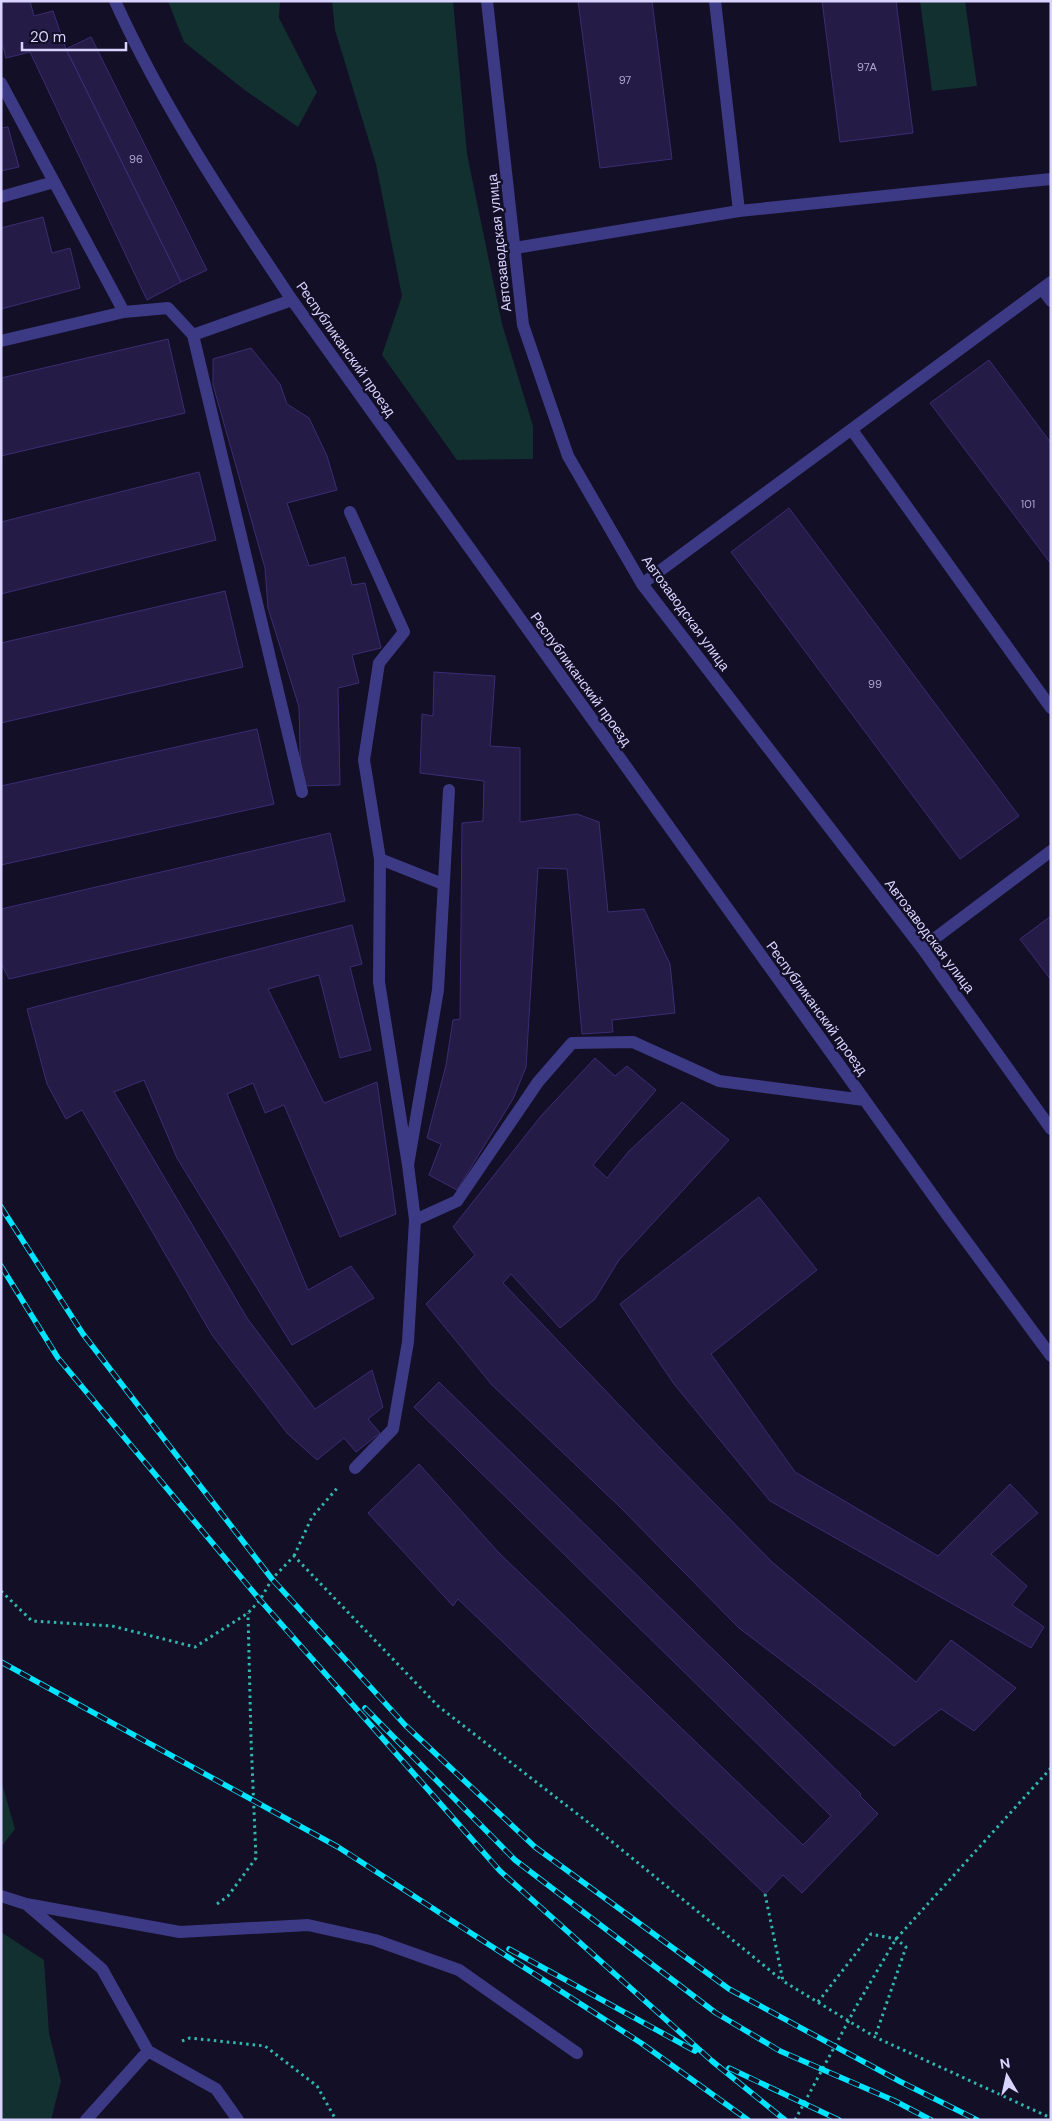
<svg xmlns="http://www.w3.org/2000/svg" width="1052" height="2121" font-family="'DM Sans',sans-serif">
	<rect width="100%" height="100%" fill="#130f26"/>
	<!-- green -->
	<path fill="#12302f" d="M168,1h112l-1,17 38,74 -19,35 -52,-36 -62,-49z
		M332,1h121l14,153 35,170 31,102v33l-76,1 -75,-105 20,-59 -26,-132 -41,-134z
		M920,1h45l12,85 -45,5z
		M1,1780l14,49 -14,18z
		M1,1932l43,28 5,73 12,48 -10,39h-50z"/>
	<!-- building -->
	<path fill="#241b47" stroke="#3b2d73" d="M1,1h29l4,15 19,-5 13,38 115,233 -34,18 -117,-248 -24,6 -5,-19z
		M578,1h74l20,158 -72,9z
		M822,1h74l17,132 -73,9z
		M91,37l116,233 -26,12 -115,-233z
		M8,127l11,40 -18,4v-43z
		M43,217l9,36 18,-5 10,40 -79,21v-81z
		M168,339l17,74 -184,43v-78z
		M251,348l29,36 7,20 22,14 18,38 10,34 -50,13 22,63 36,-9 7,28 13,-2 16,65 -29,7 7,28 -21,5 2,97 -39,1 -2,-79 -31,-99 -3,-40 -52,-183v-26z
		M989,360l62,83v121l-121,-161z
		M199,472l17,68 -215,54v-72z
		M789,508l230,308 -59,43 -229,-307z
		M225,591l18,76 -242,56v-80z
		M434,672l61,4 -5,70 30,2v74l57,-8 22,8 9,90 36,-3 26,55 5,49 -63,7 1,12 -31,2 -15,-165 -29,-1 -12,199 -13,32 -56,91 -28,-15 12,-31 -14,-6 19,-73 7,-45 7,-1 2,-196 21,-2 1,-40 -64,-8 2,-59 11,2z
		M257,729l17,75 -273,61v-79z
		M330,833l15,68 -336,78 -8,-16v-54z
		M1051,916v64l-31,-41z
		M352,925l10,39 -12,3 21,83 -31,8 -21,-83 -51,14 56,114 53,-21 19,132 -56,23 -56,-132 -19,8 -12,-30 -26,11 81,196 43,-24 23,32 -82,47 -115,-187 -33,-78 -30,12 133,226 68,91 57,-39 11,37 -15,12 12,14 -24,19 -12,-14 -27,22 -30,-27 -75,-98 -130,-225 -16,9 -19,-35 -20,-75z
		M595,1058l20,18 12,-10 29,24 -63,75 14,13 22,-27 53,-49 47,38 -110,120 -24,39 -35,29 -49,-54 -8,9 157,165 112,114 144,120 35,-42 65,48 -42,43 -33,-22 -47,37 -155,-118 -120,-122 -127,-121 -66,-81 49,-49 -22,-28 88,-111z
		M759,1197l58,73 -106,84 84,118 143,84 72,-72 28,29 -47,41 36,32 -15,19 32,22 -13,21 -261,-147 -96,-117 -54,-80z
		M439,1382l422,412 -1,2 18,18 -76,79 -19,-18 -18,19 -307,-295 -5,7 -85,-93 51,-49 80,89 304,292 28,-29 -417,-409z"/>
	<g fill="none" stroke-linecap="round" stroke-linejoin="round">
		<!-- path -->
		<path stroke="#2fb8b0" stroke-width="3" stroke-dasharray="2.5 4" stroke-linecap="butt" d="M294,1556l18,-39 27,-31
			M1,1591l31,30 80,5 83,21 53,-34 12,-13 12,-21 22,-23 144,150 151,117 194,158
			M765,1894l18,87 92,56 176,81
			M217,1904l11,-8 28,-38 -5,-119 -3,-126
			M818,2002l53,-68 25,5 10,8 -31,90
			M182,2041l8,-3 75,8 52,40 19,34
			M795,2120l62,-115 39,-66 155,-171"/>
		<!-- minor -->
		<path stroke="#3d3a85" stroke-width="12" d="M115,1c48,106 112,202 177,299l655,915 104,141
			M487,1l36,324 45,131 74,128 280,364 129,181
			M715,1l24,210
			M1,83l123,229 44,-4 25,27
			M1,197l53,-15
			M515,248l224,-37 312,-32
			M1042,289l9,12
			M292,300l-99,35 109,457
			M1,341l123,-29
			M852,430l199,278
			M350,512l54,120 -25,31 -15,97 16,99 -1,123 29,183
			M642,584l409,-302
			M380,859l63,25
			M922,948l129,-97
			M415,1220l-7,-55 30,-175 11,-200
			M355,1468l38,-39 15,-87 7,-122 42,-19 81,-119 34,-39 61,-1 86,39 145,19
			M1,1896l25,8 76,65 46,82 -62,69
			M26,1904l154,28 128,-7 67,15 84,30 118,83
			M148,2051l68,38 22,31"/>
		<defs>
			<path id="rail" d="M1,1207l82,127 189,245 133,146 130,122 194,142 172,93 76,38
				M1,1266l57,92 202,242 240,271 212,190 73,59
				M1,1662l337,185 303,196 107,77
				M365,1708l150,152 201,153 64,38 115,50 36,19
				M509,1949l186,102
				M729,2068l110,52"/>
		</defs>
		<!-- rail casing -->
		<use href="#rail" stroke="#00e5ff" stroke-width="5.5"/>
		<!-- rail -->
		<use href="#rail" stroke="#130f26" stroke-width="4" stroke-dasharray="11" stroke-linecap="butt"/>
	</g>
	<g text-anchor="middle" stroke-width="5" stroke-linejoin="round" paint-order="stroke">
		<!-- number labels -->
		<g font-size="11" fill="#aca6d1">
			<text x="867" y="71">97А</text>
			<text x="625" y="84">97</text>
			<text x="136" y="163">96</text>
			<text x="1028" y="508">101</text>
			<text x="875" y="688">99</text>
		</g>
		<!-- street labels -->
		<g font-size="14" fill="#d9d4ff" stroke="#130f26">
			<text transform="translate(499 243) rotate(-96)" y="5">Автозаводская улица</text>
			<text transform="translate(346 349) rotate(55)" y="5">Республиканский проезд</text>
			<text transform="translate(686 613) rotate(54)" y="5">Автозаводская улица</text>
			<text transform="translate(581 679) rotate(54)" y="5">Республиканский проезд</text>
			<text transform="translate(930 936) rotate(53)" y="5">Автозаводская улица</text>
			<text transform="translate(817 1008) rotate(54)" y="5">Республиканский проезд</text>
		</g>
	</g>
	<!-- border -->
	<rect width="1052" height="2121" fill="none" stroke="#d9d4ff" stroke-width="5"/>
	<!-- north arrow -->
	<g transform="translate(1007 2076) rotate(351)" stroke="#130f26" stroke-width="4" paint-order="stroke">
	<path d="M0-4L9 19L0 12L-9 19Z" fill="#d9d4ff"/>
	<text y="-8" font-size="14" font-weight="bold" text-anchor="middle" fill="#d9d4ff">N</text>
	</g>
	<!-- scale -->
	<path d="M22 42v8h104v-8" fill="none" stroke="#d9d4ff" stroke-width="2.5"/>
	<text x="30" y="42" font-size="15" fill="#d9d4ff" stroke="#130f26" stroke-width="4" paint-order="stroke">20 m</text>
</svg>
